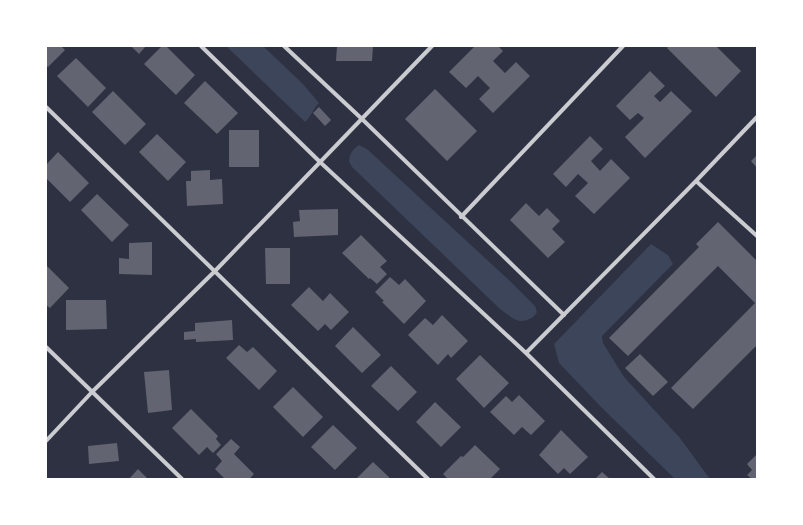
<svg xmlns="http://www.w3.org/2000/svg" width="803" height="525" font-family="'Work Sans',sans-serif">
	<rect width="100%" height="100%" fill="#2d3142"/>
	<!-- green -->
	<path fill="#3c4559" d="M226,46h37l40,38 16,19c-6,6 -8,14 -14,19z
		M359,145l8,4 144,133 24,24 2,6c-3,5 -5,6 -10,8 -11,4 -18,-5 -27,-11l-148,-142 -3,-6c1,-8 3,-11 10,-16z
		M651,244l17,11 5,9 -71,72 1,7 21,34 56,61 30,41h-35l-74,-72 -42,-44 -5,-19z"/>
	<!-- building -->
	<path fill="#626471" d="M46,46h15l4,4 -17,17 -2,-2z
		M131,46h15l-7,8z
		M162,46h4l29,29 -19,20 -32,-31z
		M337,46h36l-1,15h-36z
		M475,46h23l5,5 -10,10 12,12 11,-11 14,14 -37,37 -14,-14 11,-11 -12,-12 -12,12 -17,-16z
		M669,46h47l25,25 -25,26 -49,-49z
		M76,58l30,30 -18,19 -31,-31z
		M650,71l15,15 -11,10 6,6 11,-11 21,20 -47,47 -20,-21 19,-19 -6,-5 -8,7 -14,-14z
		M205,81l33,32 -21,21 -33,-31z
		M435,89l42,42 -30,30 -42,-42z
		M113,91l33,33 -21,21 -33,-33z
		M319,107l12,13 -6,6 -12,-13z
		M229,130h30v37h-30z
		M157,134l29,28 -18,19 -29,-29z
		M590,136l13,13 -12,12 9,10 11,-12 19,19 -36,36 -19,-18 13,-13 -10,-9 -12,13 -13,-13z
		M58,152l31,31 -19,19 -24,-24v-13z
		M757,155v13l-6,-7z
		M210,170v10l12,-1 1,25 -36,2 -1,-25h5v-10z
		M97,194l32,31 -17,17 -31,-32z
		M526,203l13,13 8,-8 13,13 -8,8 13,13 -17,16 -38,-38z
		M338,209v26l-44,2 -1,-15 7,-1 -1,-11z
		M718,222l39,39v84l-64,64 -22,-21 84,-85 -37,-37 -90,90 -19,-18 90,-91 -3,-3z
		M361,235l26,26 -7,6 7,7 -10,10 -7,-6 -1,1 -27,-26z
		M152,242v33l-33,-1v-16l10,1v-16z
		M265,248h25v36h-24z
		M46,265l23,23 -19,20 -4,-3z
		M390,277l9,8 6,-6 21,22 -22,23 -22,-22 2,-1 -9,-9z
		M309,287l14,14 7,-8 19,19 -18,18 -6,-6 -7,7 -27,-26z
		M66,300h40l1,29 -41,1z
		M442,315l26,26 -17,17 -3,-4 -10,11 -30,-30 17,-17 8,7z
		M232,320l1,20 -37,2v-3l-12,1v-8l11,-1v-8z
		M353,327l28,28 -19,18 -27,-27z
		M239,345l8,7 6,-5 24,24 -18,19 -33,-32z
		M640,354l28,28 -15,14 -28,-28z
		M480,355l29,28 -25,25 -28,-29z
		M391,366l26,26 -19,19 -27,-25z
		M169,370l3,40 -24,3 -4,-41z
		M293,387l30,30 -20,20 -30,-30z
		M519,395l26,26 -14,14 -9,-8 -8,8 -24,-23 16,-16 6,6z
		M435,402l26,25 -20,20 -25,-25z
		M191,409l27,27 -2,3 5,6 -8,8 -6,-6 -8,8 -27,-27z
		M333,425l24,23 -22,22 -24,-23z
		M561,430l27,27 -18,17 -6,-6 -6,6 -19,-19z
		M231,439l9,8 -6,7 20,20 -5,5h-24l-10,-10 7,-8 -6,-7z
		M117,443l2,18 -30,3 -1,-18z
		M475,445l25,24 -10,10h-42l-5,-5 18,-18 2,1z
		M757,454v25h-5l-5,-4 5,-5 -5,-6z
		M373,462l18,17h-35z
		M138,469l10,10h-19z
		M602,472l8,7h-15z"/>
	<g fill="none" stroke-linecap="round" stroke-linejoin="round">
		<!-- minor -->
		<path stroke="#caccd0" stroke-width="4" d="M201,46l119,116 206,191 128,126
			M284,46l78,73 202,196
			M46,107l382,372
			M696,181l61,55
			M461,217l162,-171
			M46,347l136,132
			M526,353l170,-172 61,-64
			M46,441l46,-49 123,-121 217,-225"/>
	</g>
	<!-- border -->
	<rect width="803" height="525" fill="none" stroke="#ffffff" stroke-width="94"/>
</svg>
